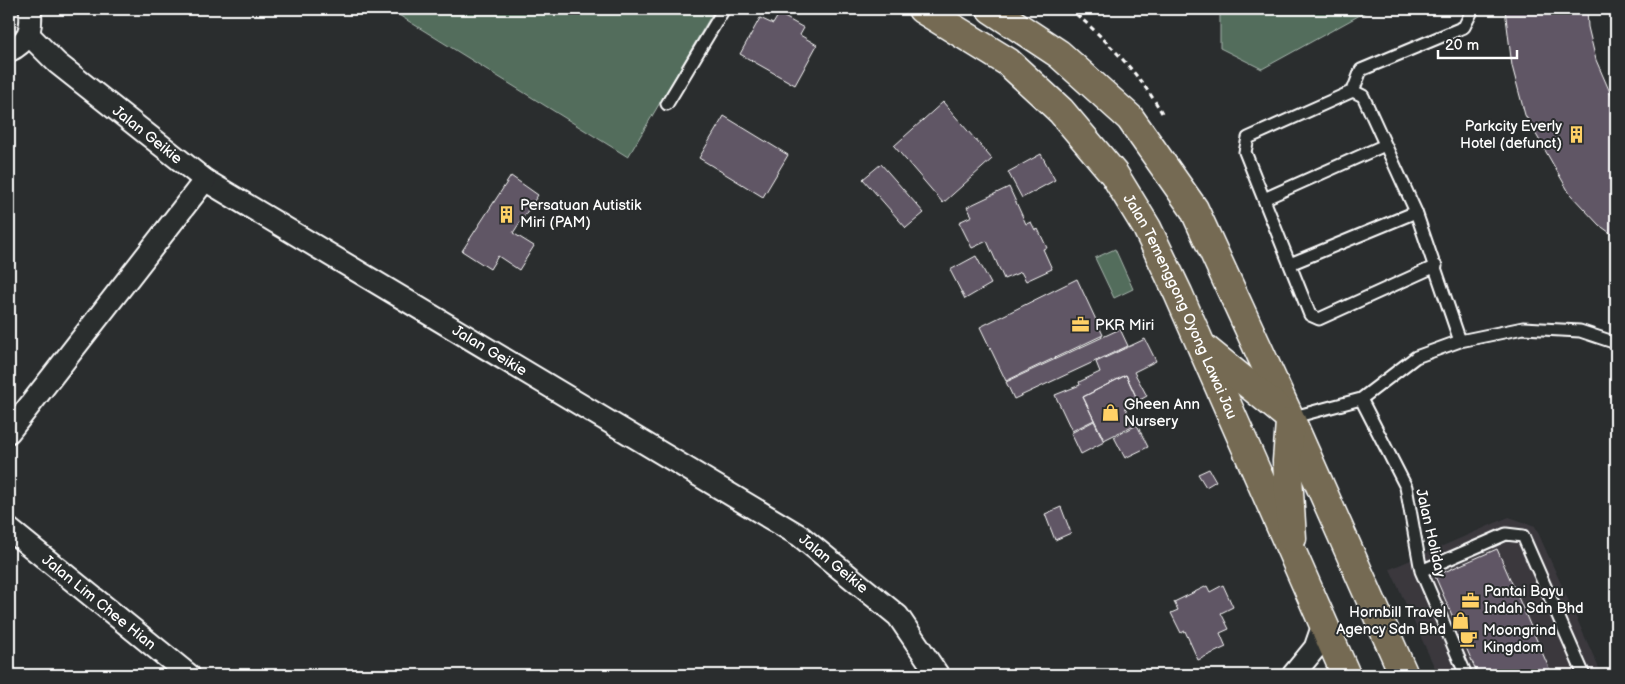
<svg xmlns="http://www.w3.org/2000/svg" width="1625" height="684" font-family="'Balsamiq Sans',sans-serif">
	<rect width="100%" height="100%" fill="#2a2d2e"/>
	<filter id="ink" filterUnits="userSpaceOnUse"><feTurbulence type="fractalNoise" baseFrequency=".02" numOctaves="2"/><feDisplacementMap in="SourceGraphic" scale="10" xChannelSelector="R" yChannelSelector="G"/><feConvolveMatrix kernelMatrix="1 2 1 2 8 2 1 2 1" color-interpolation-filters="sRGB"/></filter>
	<g filter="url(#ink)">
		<!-- built -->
		<path fill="#3a393e" d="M1509,517l26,9 67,149h-164l-48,-106z"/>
		<!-- green -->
		<path fill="#526d5c" stroke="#a8b6ae" d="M389,9h326l-87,148z
			M1220,9h151l-109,60 -42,-21z
			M1115,249l18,40 -19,9 -19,-40z"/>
		<!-- building -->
		<path fill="#615665" stroke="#fff" d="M1505,9h82l1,18 8,33 20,46v131l-17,-12 -29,-31 -45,-79 -13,-49z
			M779,14l25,14 -4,7 17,10 -22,40 -55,-31 20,-36 13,6z
			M943,102l49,57 -49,44 -49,-57z
			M724,116l64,39 -25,42 -64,-39z
			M1041,154l14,26 -33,18 -14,-26z
			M881,164l43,49 -18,15 -43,-49z
			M511,176l27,19 -25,38 21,13 -15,24 -21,-14 -8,13 -28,-18z
			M1009,187l17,37 5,-2 4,8 3,-1 9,19 -4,1 9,20 -26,12 -5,-9 -17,7 -17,-38 -15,7 -13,-26 13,-6 -5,-9z
			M976,256l15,28 -26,15 -15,-29z
			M1077,279l26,56 -97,46 -26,-54z
			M1120,329l8,17 -114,53 -8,-17z
			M1145,339l11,22 -22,11 13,24 -9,5 -12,-26 -43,22 11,23 -22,11 -17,-36 25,-10 -1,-3 21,-10 -4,-10z
			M1126,375l12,26 -13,6 9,18 -30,15 -21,-43z
			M1094,421l10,21 -23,12 -10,-21z
			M1137,425l11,22 -23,11 -11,-21z
			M1209,469l7,12 -10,6 -8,-13z
			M1061,507l10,26 -16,7 -10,-26z
			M1497,549l55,126h-74l-43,-99z
			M1223,585l10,22 -12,6 8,16 -9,4 6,14 -28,13 -13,-29 -4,2 -10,-20 7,-3 -4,-8 33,-16 3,6z"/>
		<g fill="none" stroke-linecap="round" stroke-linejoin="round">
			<defs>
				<path id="lane" d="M1353,91l10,5 53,116 44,129
					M667,104l57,-95
					M1264,199l121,-54
					M1290,264l126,-52
					M1436,266l-117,53 -9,-4 -65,-163 3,-14 105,-47 8,-21 103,-43 9,-18
					M1361,399l45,88 15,84 45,104
					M1290,418l71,-19 55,-42 44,-16 63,-13 57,3 36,12
					M1421,571l85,-37 17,2 61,139"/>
				<g id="street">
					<path id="s1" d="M29,35l28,28 148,117 595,356 98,80 40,59"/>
					<path d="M9,51c19,-9 24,-22 21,-42"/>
					<path d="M9,432l196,-252"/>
					<path id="s2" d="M9,529l180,146"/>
					<path d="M1293,675l22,-27 8,-23"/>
				</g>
				<g id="primary">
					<path id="s3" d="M922,9l86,53 53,49 53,63 33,54 31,65 168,382"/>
					<path d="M991,9l68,45 71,64 64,91 96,209 114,257"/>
					<path d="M1204,348l81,66"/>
					<path d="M1290,422l-3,39 5,77"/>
				</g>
			</defs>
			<!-- lane casing -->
			<use href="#lane" stroke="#fff" stroke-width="15"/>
			<!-- street casing -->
			<use href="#street" stroke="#fff" stroke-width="25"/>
			<!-- primary casing -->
			<use href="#primary" stroke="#fff" stroke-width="31"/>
			<!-- path -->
			<path stroke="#fff" stroke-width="3" stroke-dasharray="5 4" stroke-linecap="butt" d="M1070,9c35,29 69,64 92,104"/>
			<!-- lane -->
			<use href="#lane" stroke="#2a2d2e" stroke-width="11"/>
			<!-- street -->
			<use href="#street" stroke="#2a2d2e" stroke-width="21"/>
			<!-- primary -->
			<use href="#primary" stroke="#746b52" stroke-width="28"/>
		</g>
	</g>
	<!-- icons -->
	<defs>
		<symbol id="building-bare" viewBox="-9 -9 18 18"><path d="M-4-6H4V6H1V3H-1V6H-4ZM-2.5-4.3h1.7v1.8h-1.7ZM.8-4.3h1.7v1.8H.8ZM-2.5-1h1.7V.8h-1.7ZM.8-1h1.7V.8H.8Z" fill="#ffd166" stroke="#2a2d2e" stroke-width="2.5" paint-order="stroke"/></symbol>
		<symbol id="office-bare" viewBox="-9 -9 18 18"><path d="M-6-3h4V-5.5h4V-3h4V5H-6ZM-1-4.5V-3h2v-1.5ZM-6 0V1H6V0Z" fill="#ffd166" stroke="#2a2d2e" stroke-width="2.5" paint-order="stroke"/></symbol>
		<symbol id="shop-bare" viewBox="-9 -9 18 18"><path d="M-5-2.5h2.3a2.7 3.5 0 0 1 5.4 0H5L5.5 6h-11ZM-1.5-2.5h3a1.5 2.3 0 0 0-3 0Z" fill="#ffd166" stroke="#2a2d2e" stroke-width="2.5" paint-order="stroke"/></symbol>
		<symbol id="cafe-bare" viewBox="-9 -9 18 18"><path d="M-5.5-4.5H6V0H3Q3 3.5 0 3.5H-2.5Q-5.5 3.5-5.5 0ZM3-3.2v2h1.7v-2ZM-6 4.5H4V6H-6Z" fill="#ffd166" stroke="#2a2d2e" stroke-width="2.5" paint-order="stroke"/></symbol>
	</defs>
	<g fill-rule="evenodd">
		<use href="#building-bare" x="1564" y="122" width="25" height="25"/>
		<use href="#building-bare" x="494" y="202" width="25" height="25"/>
		<use href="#office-bare" x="1068" y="312" width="25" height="25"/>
		<use href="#shop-bare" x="1098" y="400" width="25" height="25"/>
		<use href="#office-bare" x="1458" y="588" width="25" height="25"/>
		<use href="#shop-bare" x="1448" y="608" width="25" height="25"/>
		<use href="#cafe-bare" x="1456" y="626" width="25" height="25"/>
	</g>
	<g text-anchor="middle" stroke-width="4" stroke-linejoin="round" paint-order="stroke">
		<!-- poi labels -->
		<g font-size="15" fill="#fff" stroke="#2a2d2e" text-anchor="start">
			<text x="1562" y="131" text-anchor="end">Parkcity Everly<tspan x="1562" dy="17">Hotel (defunct)</tspan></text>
			<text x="520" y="210">Persatuan Autistik<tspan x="520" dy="17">Miri (PAM)</tspan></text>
			<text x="1095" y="330">PKR Miri</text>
			<text x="1124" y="409">Gheen Ann<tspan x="1124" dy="17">Nursery</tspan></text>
			<text x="1484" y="596">Pantai Bayu<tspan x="1484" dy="17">Indah Sdn Bhd</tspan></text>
			<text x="1446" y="617" text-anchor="end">Hornbill Travel<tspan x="1446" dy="17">Agency Sdn Bhd</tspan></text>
			<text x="1483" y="635">Moongrind<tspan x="1483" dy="17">Kingdom</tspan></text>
		</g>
		<!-- street labels -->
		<g font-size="15" fill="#fff" stroke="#2a2d2e">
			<text dy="5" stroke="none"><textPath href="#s1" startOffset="155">Jalan Geikie</textPath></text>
			<text dy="5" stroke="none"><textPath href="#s3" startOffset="404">Jalan Temenggong Oyong Lawai Jau</textPath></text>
			<text dy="5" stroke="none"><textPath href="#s1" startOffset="560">Jalan Geikie</textPath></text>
			<text transform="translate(1431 533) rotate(77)" y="5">Jalan Holiday</text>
			<text dy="5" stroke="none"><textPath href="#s1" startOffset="965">Jalan Geikie</textPath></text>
			<text dy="5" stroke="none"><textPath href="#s2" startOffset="116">Jalan Lim Chee Hian</textPath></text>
		</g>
	</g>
	<!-- margin -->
	<rect width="1625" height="684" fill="none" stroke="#2a2d2e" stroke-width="30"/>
	<rect x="15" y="15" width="1595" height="654" fill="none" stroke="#fff" stroke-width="2" filter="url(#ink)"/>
	<!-- scale -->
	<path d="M1438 50v8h79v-8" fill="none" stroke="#ffffff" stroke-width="2.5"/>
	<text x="1445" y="50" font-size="15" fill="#ffffff" stroke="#2a2d2e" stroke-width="4" paint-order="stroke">20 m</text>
</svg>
